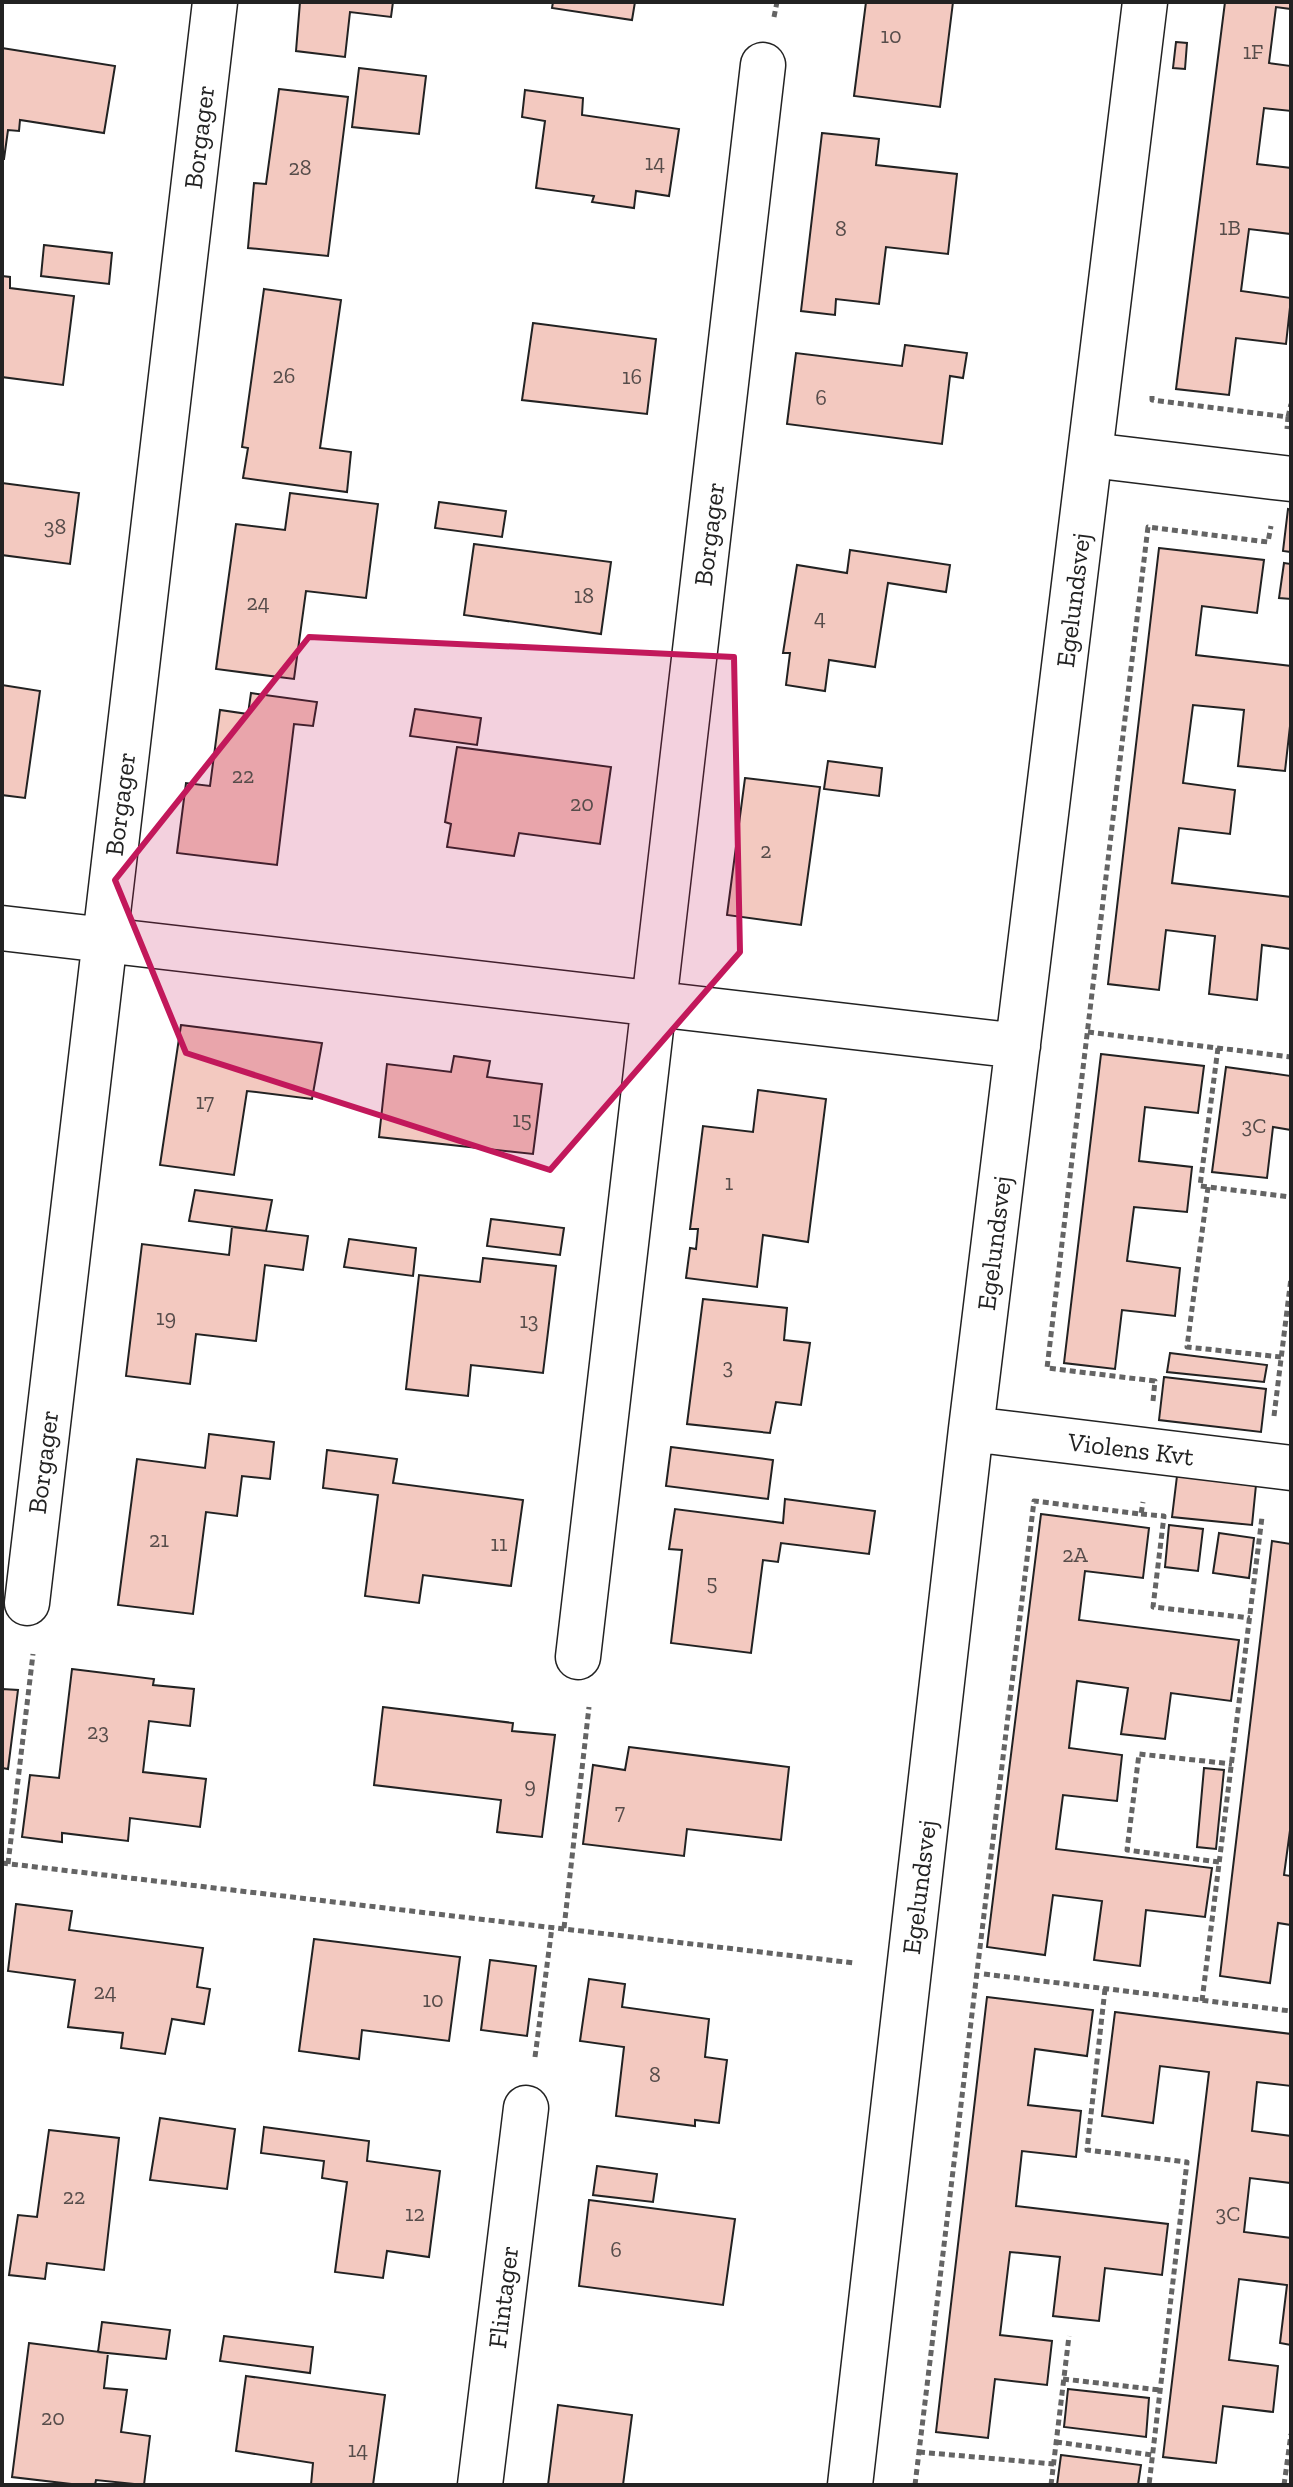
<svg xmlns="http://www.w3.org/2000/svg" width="1293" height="2487" font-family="'Zilla Slab',serif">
	<rect width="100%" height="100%" fill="#fff"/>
	<!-- building -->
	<path fill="#f3c9c0" stroke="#222" stroke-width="2" d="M300,2h93l-2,15 -41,-5 -5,45 -49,-6z
		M553,2h82l-3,18 -80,-12z
		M866,2h87l-13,105 -86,-11z
		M1225,2h66v7l-15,-2 -7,56 22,3v45l-27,-3 -7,56 34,4v66l-42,-5 -8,62 50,7 -5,46 -50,-6 -7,57 -53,-6z
		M1176,42l11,1 -2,26 -12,-1z
		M2,48l113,18 -11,67 -84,-13 -1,11 -11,-1 -4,29h-2z
		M359,68l67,8 -7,58 -67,-7z
		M279,89l69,8 -20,159 -80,-8 6,-65 12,1z
		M525,90l58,8 -1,17 97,14 -10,67 -33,-5 -2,17 -42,-6 2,-6 -58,-8 9,-67 -23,-4z
		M822,133l57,6 -3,26 81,9 -9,80 -62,-7 -7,57 -43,-5 -1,16 -34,-4z
		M44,245l68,8 -3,31 -68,-8z
		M2,276l8,1v11l64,8 -11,89 -61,-8z
		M264,289l77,11 -21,148 31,4 -4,40 -104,-14 5,-30 -6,-1z
		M533,323l123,16 -9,75 -125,-14z
		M905,345l62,8 -4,25 -13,-2 -8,68 -155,-20 9,-71 106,13z
		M2,483l77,10 -9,71 -68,-9z
		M290,493l88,11 -12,94 -60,-7 -12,88 -78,-10 20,-145 49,6z
		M439,502l67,9 -4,26 -67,-9z
		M1288,509l3,1v42l-8,-1z
		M474,544l137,18 -10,72 -137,-19z
		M1159,548l105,12 -7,53 -55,-7 -6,49 95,11v51l-6,54 -47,-5 6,-56 -51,-5 -10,78 52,7 -5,44 -51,-6 -7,55 119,14v52l-29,-4 -5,55 -48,-6 6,-58 -49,-6 -7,60 -51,-6z
		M850,550l100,15 -4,27 -58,-9 -13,84 -46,-7 -4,31 -39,-6 4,-32h-7l14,-88 50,8z
		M1284,563l7,1v35l-12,-1z
		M2,685l38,6 -15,107 -23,-3z
		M251,693l66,9 -4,24 -19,-2 -17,141 -100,-12 9,-70 24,3 10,-76 28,4z
		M415,709l66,9 -4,27 -67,-9z
		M457,747l154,20 -11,77 -81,-11 -5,23 -67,-9 4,-23 -6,-2z
		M828,761l54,7 -3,28 -55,-7z
		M745,778l75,9 -19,138 -74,-10z
		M181,1025l141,18 -10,56 -65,-8 -13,84 -74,-10z
		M1101,1054l103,12 -6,47 -53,-6 -6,54 53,6 -5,45 -53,-5 -7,54 53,7 -5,48 -53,-6 -7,59 -51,-6z
		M454,1056l36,5 -3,16 55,7 -9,70 -154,-17 8,-73 64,8z
		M1226,1067l65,9v54l-18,-3 -6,51 -55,-6z
		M758,1090l68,9 -18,143 -45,-7 -6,52 -71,-9 4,-30 6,1 2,-20h-8l13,-103 50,6z
		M195,1190l77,10 -6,31 -77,-10z
		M491,1219l73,9 -4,27 -73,-9z
		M232,1227l76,9 -5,34 -38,-5 -9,76 -60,-7 -6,50 -64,-8 16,-132 87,11z
		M349,1239l67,9 -3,28 -69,-9z
		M483,1258l73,8 -13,107 -72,-8 -3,31 -62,-7 13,-114 61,7z
		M703,1299l84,9 -3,32 26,3 -9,62 -25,-3 -6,31 -83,-9z
		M1170,1353l97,12 -3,17 -97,-10z
		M1164,1377l102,12 -5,43 -102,-12z
		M209,1434l65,8 -4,37 -28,-3 -5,40 -31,-4 -13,102 -75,-9 19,-146 68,9z
		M671,1447l102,13 -5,39 -102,-13z
		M327,1450l70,9 -4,24 130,17 -12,86 -88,-11 -4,28 -54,-7 13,-101 -55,-7z
		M1177,1476l79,9 -4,40 -80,-8z
		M785,1499l90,12 -6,43 -88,-11 -3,19 -15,-2 -12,93 -80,-10 11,-93 -13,-1 6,-40 108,14z
		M1041,1514l108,14 -6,50 -58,-7 -6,49 160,20 -8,61 -60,-8 -6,46 -44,-5 7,-46 -51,-7 -8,67 53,7 -5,46 -54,-6 -7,54 156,19 -7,49 -59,-7 -6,56 -46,-6 8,-59 -49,-6 -8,60 -58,-8z
		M1169,1525l34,4 -5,42 -33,-4z
		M1219,1533l35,5 -5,40 -36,-5z
		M1272,1541l19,3v279l-7,52 7,1v49l-13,-2 -8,60 -50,-7z
		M72,1669l82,10 -1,6 41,4 -4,37 -41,-5 -6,51 63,7 -6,48 -70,-9 -2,23 -66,-8v9l-40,-5 8,-62 29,3z
		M2,1689l16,1 -10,79 -6,-1z
		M383,1707l130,16 -1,8 43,4 -13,102 -45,-5 4,-32 -127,-15z
		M629,1747l160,20 -8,73 -94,-11 -3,27 -101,-12 10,-79 32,5z
		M1204,1768l20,2 -8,79 -19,-2z
		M16,1904l56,7 -3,19 134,18 -6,39 13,2 -6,35 -32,-5 -7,35 -44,-6 2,-15 -55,-6 7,-47 -67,-9z
		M314,1939l146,18 -11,84 -87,-11 -3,29 -60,-8z
		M490,1960l46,6 -9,70 -46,-6z
		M589,1979l36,5 -3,23 87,12 -4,38 22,3 -8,63 -24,-3v6l-79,-10 8,-69 -44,-6z
		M987,1997l106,13 -6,46 -52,-7 -7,56 53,6 -5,46 -54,-6 -6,55 152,18 -6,51 -57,-7 -6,53 -46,-5 7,-59 -50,-5 -10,83 52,6 -5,44 -52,-6 -7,59 -52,-6z
		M1115,2012l176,22v52l-34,-4 -5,49 39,5v47l-41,-5 -6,54 47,6v107l-11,-2 7,-58 -48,-6 -10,81 49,6 -5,46 -50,-6 -7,57 -53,-6 46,-385 -49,-6 -7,57 -51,-7z
		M160,2118l75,11 -8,60 -77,-9z
		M264,2127l105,14 -2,20 73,10 -11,86 -42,-6 -4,27 -48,-6 12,-90 -25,-4 2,-17 -63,-8z
		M49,2130l70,8 -15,132 -57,-7 -2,16 -36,-4 9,-60 19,2z
		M597,2166l60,8 -4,28 -60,-7z
		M589,2200l146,19 -12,86 -144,-19z
		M102,2322l68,8 -4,29 -68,-7z
		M224,2336l89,11 -3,26 -90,-12z
		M29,2343l79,10 -4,35 23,2 -6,42 29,4 -6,49 -48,-5 -1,5h-15l-68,-8z
		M246,2376l139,19 -12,90h-62l2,-22 -77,-12z
		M1068,2389l81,9 -3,39 -82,-10z
		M558,2405l74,10 -9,70h-75z
		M1061,2455l80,10 -3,20h-81z"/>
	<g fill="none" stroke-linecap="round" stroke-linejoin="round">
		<defs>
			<path id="minor" d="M1091,455l200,24
				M2,928l1016,118
				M971,1429l320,39
				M27,1603l188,-1601
				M578,1657l185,-1592
				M480,2485l46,-377
				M850,2485l121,-1056 174,-1427"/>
		</defs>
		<!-- minor casing -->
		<use href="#minor" stroke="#222" stroke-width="47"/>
		<!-- path -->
		<path stroke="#646464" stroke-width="5" stroke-dasharray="6 4" stroke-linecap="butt" d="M774,17l3,-15
			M1152,396v4l136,17 -1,12
			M1288,417l3,-13
			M1088,1032l203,25
			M1218,1048l-18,138 91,11
			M1208,1187l-21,160 94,10
			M1153,1401l2,-20 -108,-13 101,-841 120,15 3,-16
			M1274,1416l17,-138
			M1141,1514l23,2 -11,91 97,11
			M1219,1862l-92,-12 12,-96 93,10
			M2,1863l852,100
			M8,1864l25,-210
			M564,1928l25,-221
			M984,1974l307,37
			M1105,1989l-18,161 100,12 -38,323
			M1202,2001l60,-484
			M535,2057l17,-130
			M1063,2379l97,11
			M1056,2442l96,13
			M919,2452l135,12
			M915,2485l119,-984 107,13 2,-12
			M1051,2485l18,-149
			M1284,2485l7,-51"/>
		<!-- minor -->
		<use href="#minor" stroke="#fff" stroke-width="44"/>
	</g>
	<!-- marked area -->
	<path fill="#c2185b" fill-opacity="0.2" stroke="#c2185b" stroke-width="6" stroke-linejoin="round" d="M309,637l425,20 6,295 -190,218 -364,-117 -71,-173z"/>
	<g text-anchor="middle" stroke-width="6" stroke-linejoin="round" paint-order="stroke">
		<!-- number labels -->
		<g font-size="22" fill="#564c4a">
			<text x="891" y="43">10</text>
			<text x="1253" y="59">1F</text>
			<text x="655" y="170">14</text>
			<text x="300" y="175">28</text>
			<text x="1230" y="235">1B</text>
			<text x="841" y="236">8</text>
			<text x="284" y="383">26</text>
			<text x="632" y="384">16</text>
			<text x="821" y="405">6</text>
			<text x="55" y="534">38</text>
			<text x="584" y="603">18</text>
			<text x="258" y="610">24</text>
			<text x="820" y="625">4</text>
			<text x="243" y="783">22</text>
			<text x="582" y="811">20</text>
			<text x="766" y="858">2</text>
			<text x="205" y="1109">17</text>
			<text x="522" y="1127">15</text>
			<text x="1254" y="1133">3C</text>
			<text x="729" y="1190">1</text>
			<text x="166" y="1325">19</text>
			<text x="529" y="1328">13</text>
			<text x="728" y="1374">3</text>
			<text x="159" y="1547">21</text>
			<text x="499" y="1551">11</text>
			<text x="1075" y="1562">2A</text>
			<text x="712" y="1590">5</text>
			<text x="98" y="1739">23</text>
			<text x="530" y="1793">9</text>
			<text x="620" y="1819">7</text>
			<text x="105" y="1999">24</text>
			<text x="433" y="2007">10</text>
			<text x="655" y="2082">8</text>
			<text x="74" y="2204">22</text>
			<text x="415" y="2221">12</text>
			<text x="1228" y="2221">3C</text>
			<text x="616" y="2257">6</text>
			<text x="53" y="2425">20</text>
			<text x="358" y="2457">14</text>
		</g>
		<!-- street labels -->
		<g font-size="26" fill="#222" stroke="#fff">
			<text transform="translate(199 137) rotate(-83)" y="9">Borgager</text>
			<text transform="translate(709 534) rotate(-83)" y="9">Borgager</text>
			<text transform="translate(1073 600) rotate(-83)" y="9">Egelundsvej</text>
			<text transform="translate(120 804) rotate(-83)" y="9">Borgager</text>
			<text transform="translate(994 1243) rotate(-83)" y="9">Egelundsvej</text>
			<text transform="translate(1131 1449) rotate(7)" y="9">Violens Kvt</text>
			<text transform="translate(43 1462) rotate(-83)" y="9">Borgager</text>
			<text transform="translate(919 1887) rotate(-83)" y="9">Egelundsvej</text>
			<text transform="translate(503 2297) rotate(-83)" y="9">Flintager</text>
		</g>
	</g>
	<!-- border -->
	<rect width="1293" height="2487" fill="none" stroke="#222222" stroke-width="8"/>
</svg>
